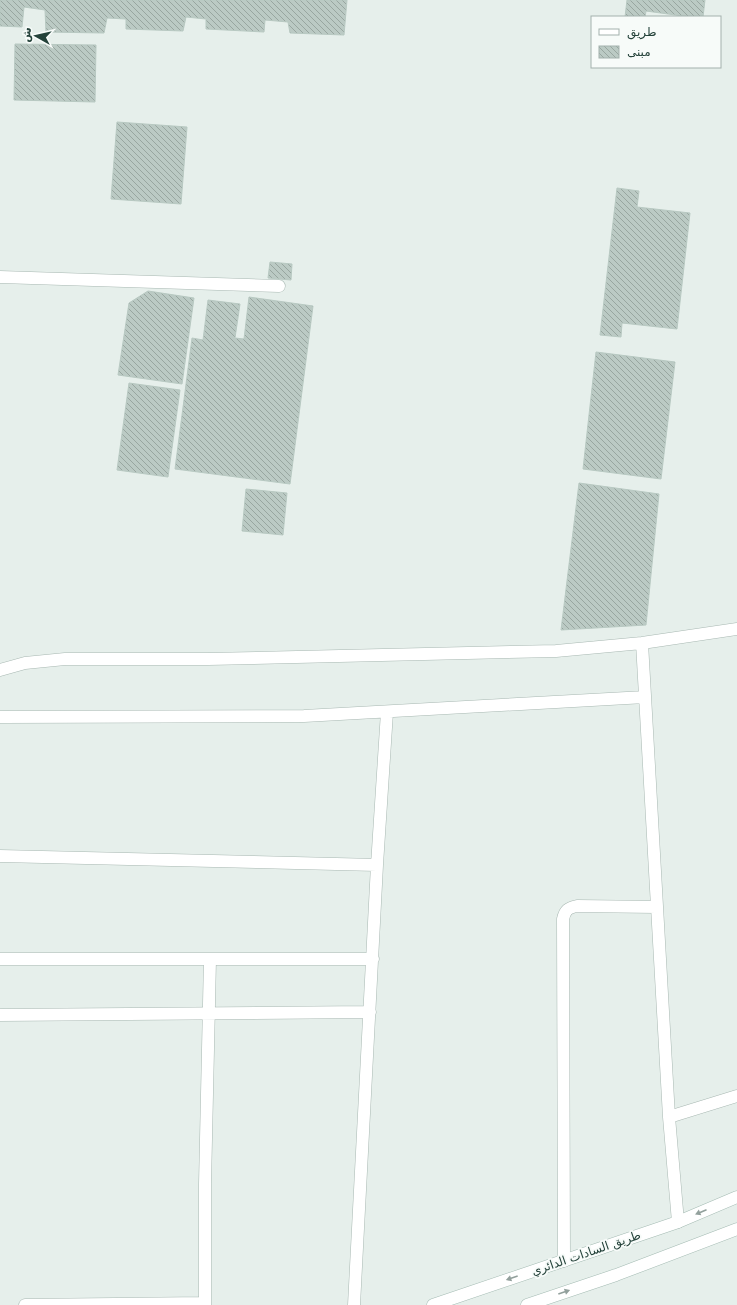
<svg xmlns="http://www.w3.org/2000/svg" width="737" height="1305" font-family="'DejaVu Sans','Noto Sans Arabic',sans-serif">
	<defs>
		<pattern id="building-back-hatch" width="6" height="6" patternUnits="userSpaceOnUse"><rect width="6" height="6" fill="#bbcac4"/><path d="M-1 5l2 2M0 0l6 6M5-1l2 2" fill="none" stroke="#98a6a0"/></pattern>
	</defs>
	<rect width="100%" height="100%" fill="#e6efeb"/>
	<!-- building -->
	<path fill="url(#building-back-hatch)" stroke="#b8c9c2" d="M0,0h347l-3,35 -54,-2 -2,-11 -23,-2 -1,12 -58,-3v-10l-20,-2 -3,14 -57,-2v-10l-19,-1 -3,15 -58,-1 -1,-22 -21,-3 -2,20 -22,-1z
		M627,0h78l-2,17h-13l-44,-6 -1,6h-20z
		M15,44l81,1 -1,57 -81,-2z
		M117,122l70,5 -6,77 -70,-5z
		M617,188l22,3 -2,16 53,6 -13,116 -55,-6 -1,14 -21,-2z
		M270,262l22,2 -1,16 -23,-2z
		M148,291l46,7 -12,86 -64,-9 11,-72z
		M249,297l64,9 -23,178 -115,-15 17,-131 11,2 5,-40 32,4 -5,34 9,1z
		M596,352l79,10 -14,117 -78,-10z
		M129,383l51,7 -12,87 -51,-7z
		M579,483l80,11 -13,131 -85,5z
		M246,489l41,4 -4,42 -41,-4z"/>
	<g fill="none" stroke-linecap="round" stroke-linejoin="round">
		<defs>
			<path id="street" d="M0,277l279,9
				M642,643l27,474 9,105
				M0,670l25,-7 40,-4h143l348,-8 86,-8 95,-14
				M0,717l304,-1 341,-19
				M0,856l377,9
				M0,959h373
				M0,1015l370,-3
				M669,1117l68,-21
				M564,1261l-1,-342c2,-9 5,-11 14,-13l80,1
				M25,1305l180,-2
				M205,1305v-121l5,-225
				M354,1305l23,-440 10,-153"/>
			<path id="secondary" d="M433,1305l245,-83 59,-25
				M527,1305l89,-30 121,-46"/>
		</defs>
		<!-- street casing -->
		<use href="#street" stroke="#a8b8b2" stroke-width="13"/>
		<!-- secondary casing -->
		<use href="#secondary" stroke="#a4bbb3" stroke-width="13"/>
		<!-- street -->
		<use href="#street" stroke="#fff" stroke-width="12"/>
		<!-- secondary -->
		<use href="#secondary" stroke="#fff" stroke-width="12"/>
	</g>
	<!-- one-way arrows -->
	<defs><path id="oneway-solid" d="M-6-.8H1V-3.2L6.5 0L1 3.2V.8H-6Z"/></defs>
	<g fill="#92a09c">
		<use href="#oneway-solid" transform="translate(701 1212) rotate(157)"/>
		<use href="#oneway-solid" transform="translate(512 1278) rotate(161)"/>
		<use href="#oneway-solid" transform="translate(564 1292) rotate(-19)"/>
	</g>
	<g text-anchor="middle" stroke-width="3.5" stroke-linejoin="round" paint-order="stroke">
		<!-- street labels -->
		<g font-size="12" fill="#24423a" stroke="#f7fbf9">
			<text transform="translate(586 1253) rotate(-19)" y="4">طريق السادات الدائري</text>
		</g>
	</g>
	<!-- legend -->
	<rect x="591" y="16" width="130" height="52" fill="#f7fbf9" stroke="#a3b1ad"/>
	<rect x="599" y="29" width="20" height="6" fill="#ffffff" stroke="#a3b1ad"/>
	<text x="627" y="36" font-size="12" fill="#24423a">طريق</text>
	<rect x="599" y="46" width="20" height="12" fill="url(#building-back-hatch)" stroke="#a3b1ad"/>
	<text x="627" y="56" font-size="12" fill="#24423a">مبنى</text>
	<!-- north arrow -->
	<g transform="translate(36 36) rotate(278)" stroke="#f7fbf9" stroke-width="3" paint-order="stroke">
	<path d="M0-3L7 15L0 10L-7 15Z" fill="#24423a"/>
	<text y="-6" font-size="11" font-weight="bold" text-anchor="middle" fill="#24423a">ش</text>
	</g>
</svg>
